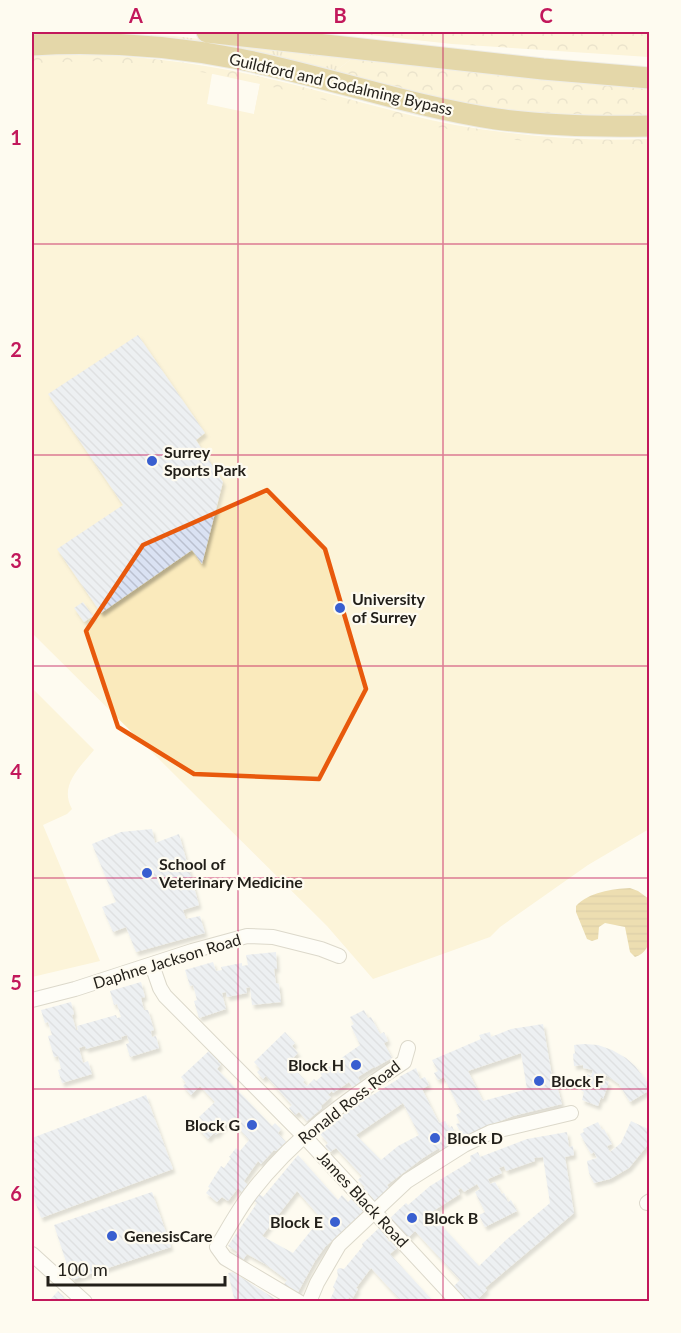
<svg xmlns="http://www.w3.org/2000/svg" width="681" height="1333" font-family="Lato,sans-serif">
	<defs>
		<pattern id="grass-tufts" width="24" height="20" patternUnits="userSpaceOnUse" patternTransform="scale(1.5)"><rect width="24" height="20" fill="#faeabc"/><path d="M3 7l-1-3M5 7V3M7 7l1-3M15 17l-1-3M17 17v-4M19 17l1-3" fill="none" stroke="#d6c8a1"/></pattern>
		<pattern id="forest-crowns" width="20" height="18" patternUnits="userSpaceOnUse" patternTransform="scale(1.5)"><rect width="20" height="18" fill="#faeabc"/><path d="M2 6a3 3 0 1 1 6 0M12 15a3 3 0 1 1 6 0" fill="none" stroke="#d6c8a1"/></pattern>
		<pattern id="water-rules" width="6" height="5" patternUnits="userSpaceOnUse" patternTransform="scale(1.5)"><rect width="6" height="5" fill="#d9bb64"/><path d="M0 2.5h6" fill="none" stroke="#baa056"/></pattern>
		<pattern id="building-back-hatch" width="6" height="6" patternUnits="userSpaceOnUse" patternTransform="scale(1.5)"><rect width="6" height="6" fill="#dae2f3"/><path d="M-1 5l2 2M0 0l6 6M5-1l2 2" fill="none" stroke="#bbc1d0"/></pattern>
		<filter id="shadow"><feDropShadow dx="2.5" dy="4" stdDeviation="1.5" flood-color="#0004"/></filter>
	</defs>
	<rect width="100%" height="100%" fill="#fefbf0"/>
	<!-- grass -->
	<path fill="url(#grass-tufts)" d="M58,32l116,4 180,21 -21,16 -301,-34v-6z"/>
	<!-- forest -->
	<path fill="url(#forest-crowns)" d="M343,32h306v25l-197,-13z
		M63,54c70,0 139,9 207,25 62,14 123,34 185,46 64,11 129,17 194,14v22l-395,-47 6,-30 -47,-10 -181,-1v-18z
		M354,57l188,23 107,7v29c-51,1 -103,0 -155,-7 -54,-8 -108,-23 -161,-36z"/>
	<!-- green -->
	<path fill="#faeabc" d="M93,61l90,8 29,5 -5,30 47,10 6,-30c85,20 170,46 256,56 45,5 89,6 133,7v682l-61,36 -88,62 -10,10 -117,42 -46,-53 -295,-293v-570z
		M32,688l62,62c-15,18 -35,36 -22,59l-5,5 -24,11 57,136 -68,16z"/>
	<!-- water -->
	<path fill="url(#water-rules)" d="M630,888l8,3 11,8c1,18 8,52 -14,58l-5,-5 -5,-25 -20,-4 -6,4 -1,12 -6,2 -5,-2 -11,-27v-6c13,-14 36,-17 54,-18z"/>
	<!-- building -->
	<path fill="url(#building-back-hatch)" fill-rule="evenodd" filter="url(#shadow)" d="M138,335l67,98 -9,7 27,42 -21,82 -10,-14 -91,63 -44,-64 66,-44 -75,-111z
		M83,602l10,14 -9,6 -10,-14z
		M152,829l3,14 24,-9 20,71 -16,5 3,9 14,-3 5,17 -69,19 -10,-25 -13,5 -11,-25 14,-5 -24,-58 29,-12z
		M276,952l1,17h-3l2,14 3,1 2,18 -29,3 -2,-18 -4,1 1,5 -20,4 -1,-5 -4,1 4,16 -27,9 -5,-17 3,-1 -4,-15 -3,1 -5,-16 28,-8 3,9 6,-1 -1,-3 21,-4v3l6,-1 -2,-10z
		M141,982l4,15 -4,1 3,12h4l6,20 -3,1 1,6 4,-1 3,12 -29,9 -4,-13 3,-1 -2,-8 -6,2 1,2 -36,10 -1,-3 -6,2 4,15 5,-2 4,13 -30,9 -4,-13 3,-1 -3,-13 -4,1 -6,-21 4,-1 -4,-13 -3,1 -4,-13 30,-8 3,12 -2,1 4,15h2l-1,-4 39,-11 1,3 4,-1 -4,-13 -3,1 -4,-14z
		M364,1010l4,8 3,-1 9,17 4,-2 4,9 -4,2 8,15 -18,10v-1l-16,10 3,6 -8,5 -4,-6 -16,11 -1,-2 -4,4 3,2 -10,9 1,2 -15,13 -8,-9 -4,3 -6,-7 3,-3 -26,-29 -3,3 -6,-7 3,-3 -6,-7 31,-30 10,11 -3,3 6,7 -11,11 3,3 2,-1 13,14 -2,2 4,4 7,-7 2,2 6,-5 -2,-3 40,-28 -9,-19 3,-2 -4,-7z
		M543,1024l10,58h3l6,22 -49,12 -31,12 1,1 -19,10 -8,-15 4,-1 -4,-8 5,-3 -17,-35 -6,3 -4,-7 4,-2 -6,-11 49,-21 -2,-4 11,-3 1,5 20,-8zM521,1053l6,36 -44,12 -15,-30z
		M584,1044l14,1 14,5 14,8 9,8 12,16 3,-1v9l-20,12 -11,-18 -13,-9 -2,5 5,2 -6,17 -2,-2 -3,9 -16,-6 2,-8 -3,-2 6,-16 4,2 2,-6 -10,-2v-3l-9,1 -1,-12 2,-1 -1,-8z
		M211,1049l10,9 -3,4 3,2 -4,5 55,57 3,-3 6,6 -3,4 8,9 -10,9 -2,-1 -13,14 -3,-3 -14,20 5,5 -6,7 -5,-5 -10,13 -6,-4 -5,5 -11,-9 4,-5 -2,-1 13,-21 3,2 7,-10 -2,-1 7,-9 4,3 9,-11 -18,-21 -15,16 -2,-2 -6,6 -10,-11 6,-6 -5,-5 16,-15 -15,-16 -9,9 -8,-9 3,-3 -5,-6z
		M416,1068l4,11 5,-2 4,8 -7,4 17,34 6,-2 4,7 3,-2 7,15 -19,10 -1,-3 -16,10 -36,27 2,3 -17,16 -10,-14 3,-3 -7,-7 4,-4 -26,-28 -6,4 -5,-6 3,-3 -8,-9 42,-35 -2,-3 8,-6 3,6 29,-18 -1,-1zM403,1103l16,32 -21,11 -17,14 -25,-25z
		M146,1095l27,74 -132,49 -9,-25v-55z
		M631,1121l19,9v9l-4,8 -17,21 -19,11 -16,4 -5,-10 -2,-12 10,-3 -3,-6 -3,2 -11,-20 4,-2 -1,-3 15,-7 4,8 2,-1 8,15 -5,2 3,6 11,-9z
		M567,1132l2,15 4,-1 1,9 -9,2 9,56 -89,75 2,2 -12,12h-10l-12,-15 7,-7 -45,-49 -8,8 -7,-7 2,-2 -14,-10 18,-17 2,2 22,-19 41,-25 -1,-5 8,-4 2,5 47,-18zM543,1157l7,46 -44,37 -27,26 -49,-53 30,-19 -2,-4 3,-2 3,4 13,-8 3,5 -5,3 10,20 -6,3 6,12 32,-16 -6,-11 -3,2 -4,-9 -2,1 -7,-12 -5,2 -2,-5 14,-6 -3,-5 5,-2 2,5 29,-10 -1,-3z
		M298,1155l40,45 4,-5 6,7 3,-3 14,11 -40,37 -10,14 -18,33 -14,-8 4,-6 -22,-16 -18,-10 -4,6 -8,-4 3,-4 -10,-6 29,-43 -4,-3 5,-7 5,4zM297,1191l24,27 -28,35 -31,-17z
		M152,1192l19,55 -99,33 -18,-55z
		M380,1227l9,15 2,-2 7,7 -8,7 44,48h-32l-31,-34 -15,20 2,1 -6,10 -3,-2 -2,5h-18l6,-13 -2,-2 5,-11 -1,-6 2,-2 5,1 19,-23 -1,-2z
		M233,1272l47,30h-45l-7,-29z
		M58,1291l6,6 -4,5h-12z"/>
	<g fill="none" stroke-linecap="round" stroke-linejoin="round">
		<defs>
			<path id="minor" d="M152,965l8,23 5,8 138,139 155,167
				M32,1000l43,-11 117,-38 55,-15 26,1 48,12 18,7
				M647,1203l3,-2
				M32,1254l53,48
				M299,1302l-74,-44 -8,-11c11,-18 21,-37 34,-54 42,-55 96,-94 153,-131l4,-14
				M309,1302l8,-19 22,-38 68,-64 57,-36 27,-13 80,-19"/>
			<path id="trunk" d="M207,32l336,37 107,9
				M32,45c68,-4 140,1 207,14 86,17 170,47 257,60 51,7 102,8 154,7"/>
		</defs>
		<!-- minor casing -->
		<use href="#minor" stroke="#b4ae9d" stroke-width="16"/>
		<!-- trunk casing -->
		<use href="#trunk" stroke="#dcdbda" stroke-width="23"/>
		<!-- minor -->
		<use href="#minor" stroke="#fff" stroke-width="14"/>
		<!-- trunk -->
		<use href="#trunk" stroke="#c6ab52" stroke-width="21"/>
	</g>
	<!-- marked area -->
	<path d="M0 0H681V1333H0ZM267,490l58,59 41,140 -47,90 -125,-5 -76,-47 -32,-96 57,-86z" fill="#fefbf0" fill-opacity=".55" fill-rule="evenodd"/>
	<path fill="none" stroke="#e8590c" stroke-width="4.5" stroke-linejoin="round" d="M267,490l58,59 41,140 -47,90 -125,-5 -76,-47 -32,-96 57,-86z"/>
	<!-- grid -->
	<path fill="none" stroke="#c2185b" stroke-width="1.5" stroke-opacity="0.55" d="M238,32v1270M443,32v1270M32,244h618M32,455h618M32,666h618M32,878h618M32,1089h618"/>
	<!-- markers -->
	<g fill="#395fd0" stroke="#fefbf0" stroke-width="2">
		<circle cx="152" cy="461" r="6"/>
		<circle cx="340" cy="608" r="6"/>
		<circle cx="147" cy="873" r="6"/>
		<circle cx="356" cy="1065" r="6"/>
		<circle cx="539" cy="1081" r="6"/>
		<circle cx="252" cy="1125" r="6"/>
		<circle cx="435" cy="1138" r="6"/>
		<circle cx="412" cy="1218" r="6"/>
		<circle cx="335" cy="1222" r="6"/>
		<circle cx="112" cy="1236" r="6"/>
	</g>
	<g text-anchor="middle" stroke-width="4.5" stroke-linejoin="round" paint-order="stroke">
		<!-- street labels -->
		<g font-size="16" fill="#221f19" stroke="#fefbf0">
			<text transform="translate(341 84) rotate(13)" y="6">Guildford and Godalming Bypass</text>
			<text transform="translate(167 961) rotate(-17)" y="6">Daphne Jackson Road</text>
			<text transform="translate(349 1102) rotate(-38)" y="6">Ronald Ross Road</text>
			<text transform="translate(363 1199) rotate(47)" y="6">James Black Road</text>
		</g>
		<!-- poi labels -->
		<g font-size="16" font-weight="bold" fill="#221f19" stroke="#fefbf0" text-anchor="start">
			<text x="164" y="458">Surrey<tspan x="164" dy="18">Sports Park</tspan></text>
			<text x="352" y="605">University<tspan x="352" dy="18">of Surrey</tspan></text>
			<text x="159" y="870">School of<tspan x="159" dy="18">Veterinary Medicine</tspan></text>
			<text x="344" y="1071" text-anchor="end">Block H</text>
			<text x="551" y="1087">Block F</text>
			<text x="240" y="1131" text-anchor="end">Block G</text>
			<text x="447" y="1144">Block D</text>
			<text x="424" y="1224">Block B</text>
			<text x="323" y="1228" text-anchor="end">Block E</text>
			<text x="124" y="1242">GenesisCare</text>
		</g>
	</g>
	<!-- border -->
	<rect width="681" height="1333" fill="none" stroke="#fefbf0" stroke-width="66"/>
	<!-- scale -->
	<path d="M48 1276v9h177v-9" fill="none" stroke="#221f19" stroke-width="3"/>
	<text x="57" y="1276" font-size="18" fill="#221f19" stroke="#fefbf0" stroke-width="4.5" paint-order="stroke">100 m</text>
	<rect x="33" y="33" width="615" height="1267" fill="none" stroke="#c2185b" stroke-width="2"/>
	<g font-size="20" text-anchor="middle" font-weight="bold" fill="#c2185b">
		<text x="136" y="23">A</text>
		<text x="340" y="23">B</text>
		<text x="546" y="23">C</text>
		<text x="16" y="145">1</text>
		<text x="16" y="357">2</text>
		<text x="16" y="568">3</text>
		<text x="16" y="779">4</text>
		<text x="16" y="990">5</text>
		<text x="16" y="1201">6</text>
	</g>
</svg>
